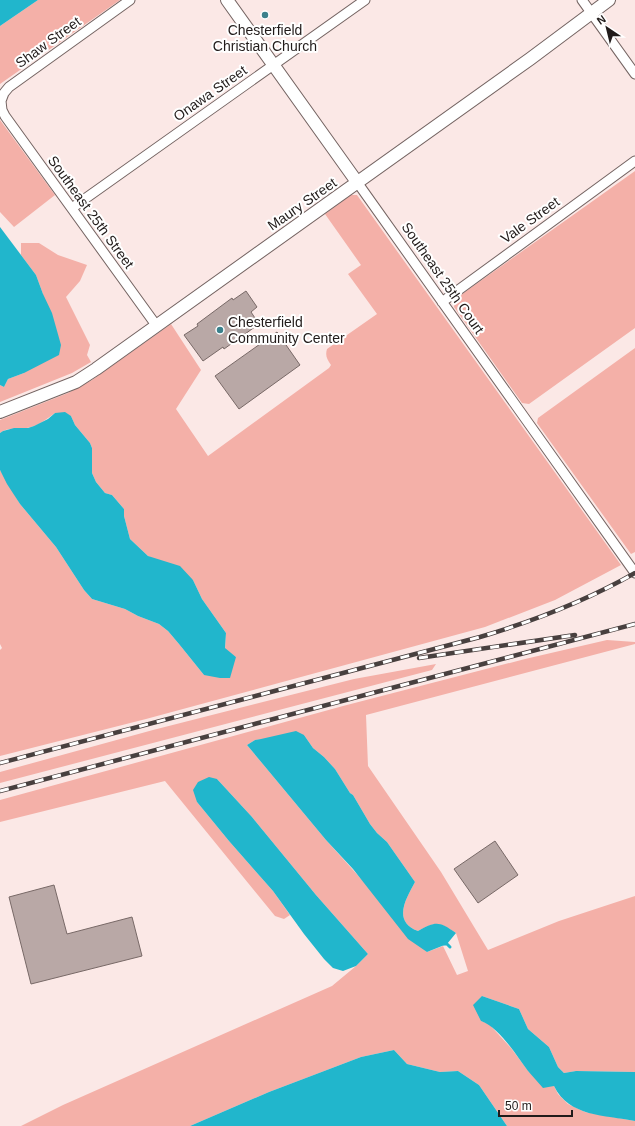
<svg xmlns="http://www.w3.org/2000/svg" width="635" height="1126" font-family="Arial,sans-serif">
	<rect width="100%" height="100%" fill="#fbe8e6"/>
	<!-- green -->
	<path fill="#f4b0a8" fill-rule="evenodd" d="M38,0h82l-120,84v-58z
		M0,120l55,75 -41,32 -14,-15z
		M635,171v157l-106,76 -7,-1 -68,-96 1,-8z
		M351,195h6l264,370 -66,35 -70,27 -339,92 -146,37v-106l2,-2 -2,-4v-174l20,34 36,43 28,43 8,9 33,10 13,7 21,8 9,7 11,13 25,31 32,-18 -11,-8 1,-16 -24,-34 -9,-19 -45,-24 -18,-17 -6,-23v-7l-12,-14 -7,-2 -9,-11 -4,-9v-25l-2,-5 -15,-18 -4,-9 -16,-3c-8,6 -17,13 -28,15 -9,1 -19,-1 -27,5v-13l68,-27 24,-13 79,-56 30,46 -25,39 32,47 121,-88 2,-3c-4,-6 -6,-9 -4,-16l50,-35 -29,-40 13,-9 -36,-51z
		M21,243h18l19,12 29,10 -7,16 -14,16 24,48 -3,10 4,7 -19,11 -72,29v-17l4,2 4,-8 16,-6 19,-79 -7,-19 -15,-20z
		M635,348v204l-4,2 -94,-131 1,-5z
		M607,640l28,2v2l-269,71 2,51 73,106 47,78 71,-29 76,-25v176l-59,-1 -12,2 -6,-6 -9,-20 -21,-18 -9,-20 -37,-13 -1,25 8,3 22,24 18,24 25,14 4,8 10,10 17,8 50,9v5h-128l-28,-41 -21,-14 -18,1 -33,-8 -13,-14 -33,7 -92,35 -79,34h-169l42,-21 269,-119 24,-20 12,-12 -52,-59 -64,-78 -35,-38 -20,23 32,39 44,50 17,24 -6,4 -9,-3 -110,-135 -165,41v-22l343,-94 182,-47zM304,735l9,13 11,9 11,12 15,24 3,2 17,29 7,9 10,9 28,40c-9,17 -23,39 3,49 19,-10 20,-9 38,2l12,38 -11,4 -14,-29 -16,6 -101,-112 -79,-95 8,-5z
		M436,664l-4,6 -432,113v-11l153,-42 201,-51z"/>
	<!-- water -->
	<path fill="#21b6cc" d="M0,0h38l-38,26z
		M0,227l36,48 7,19 9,19 9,32 -2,10 -35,18 -16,6 -4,8 -4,-2z
		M65,412l6,4 4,9 15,18 2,5v25l4,9 9,11 7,2 12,14v7l6,23 18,17 32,10 13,14 9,19 24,34 -1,15 11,9 -6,21h-10l-16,-3 -25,-31 -11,-13 -9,-7 -21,-8 -13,-7 -33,-10 -8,-9 -28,-43 -36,-43 -13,-20 -7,-14v-37l3,-2 11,-3h14l6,-2 14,-7 7,-6z
		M296,731l8,4 9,13 11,9 11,12 15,24 3,2 17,29 7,9 10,9 28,40c-9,17 -23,39 3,49 18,-10 21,-10 38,2l-9,11 -20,8 -19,-13 -55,-70 -27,-29 -79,-95 8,-5 6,-1z
		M209,777l8,2 35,38 64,78 52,59 -12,12 -13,5 -10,-3 -9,-9 -20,-25 -31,-43 -44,-50 -32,-39 -4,-12 5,-8z
		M482,996l37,13 9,20 21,18 9,20 6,6 12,-2 59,1v49c-30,-6 -66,-4 -81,-35l-11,2c-5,-6 -10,-11 -15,-17 -12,-16 -28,-43 -47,-50l-8,-16z
		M394,1050l13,14 33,8 18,-1 21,14 28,41h-317l79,-34 92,-35z"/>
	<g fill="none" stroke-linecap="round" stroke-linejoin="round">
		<!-- stream -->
		<path stroke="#21b6cc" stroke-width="3" d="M444,944h3l3,3"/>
	</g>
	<!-- building -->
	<path fill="#b9a8a6" stroke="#786967" d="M246,291l11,16 -6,5 8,12 -35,25 -1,-2 -20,14 -19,-26 14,-9 -1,-2 35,-26 1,2z
		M277,332l23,33 -61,44 -24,-33z
		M495,841l23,34 -40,28 -24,-34z
		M54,885l13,49 65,-17 10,39 -111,28 -22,-87z"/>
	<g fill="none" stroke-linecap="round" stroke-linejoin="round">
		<defs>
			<path id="street" d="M130,0l-121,87 -5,6 -3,8 1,9 3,6 151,209
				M582,0l53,74
				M357,182l278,391
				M72,208l293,-208
				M442,302l193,-141"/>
			<path id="secondary" d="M227,0l130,182
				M0,412l76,-30 20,-13 434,-310 79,-59"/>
		</defs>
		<!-- street casing -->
		<use href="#street" stroke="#746462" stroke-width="11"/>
		<!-- secondary casing -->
		<use href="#secondary" stroke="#746462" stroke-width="14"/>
		<!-- street -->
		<use href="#street" stroke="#fff" stroke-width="9"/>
		<!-- secondary -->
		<use href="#secondary" stroke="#fff" stroke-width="12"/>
		<defs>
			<path id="rail" d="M419,658l156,-23
				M0,763l480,-126c54,-16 106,-36 155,-64
				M0,791l635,-167"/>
		</defs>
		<!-- rail casing -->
		<use href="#rail" stroke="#48403f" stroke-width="4.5"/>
		<!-- rail -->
		<use href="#rail" stroke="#fff" stroke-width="3" stroke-dasharray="9" stroke-linecap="butt"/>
	</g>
	<!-- markers -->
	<g fill="#3b818c" stroke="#fff" stroke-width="1.5">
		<circle cx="265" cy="15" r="4"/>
		<circle cx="220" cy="330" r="4"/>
	</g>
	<g text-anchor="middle" stroke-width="4" stroke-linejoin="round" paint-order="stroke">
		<!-- poi labels -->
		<g font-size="14" fill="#211b1a" stroke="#fff">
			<text x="265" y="35">Chesterfield<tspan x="265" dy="16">Christian Church</tspan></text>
			<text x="228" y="327" text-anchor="start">Chesterfield<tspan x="228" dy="16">Community Center</tspan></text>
		</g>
		<!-- street labels -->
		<g font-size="14" fill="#211b1a" stroke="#fff">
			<text transform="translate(48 42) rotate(-36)" y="5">Shaw Street</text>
			<text transform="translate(210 93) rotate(-35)" y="5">Onawa Street</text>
			<text transform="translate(302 204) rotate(-35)" y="5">Maury Street</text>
			<text transform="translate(91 212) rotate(54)" y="5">Southeast 25th Street</text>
			<text transform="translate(530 220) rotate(-36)" y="5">Vale Street</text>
			<text transform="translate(443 278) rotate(55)" y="5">Southeast 25th Court</text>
		</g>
	</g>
	<!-- north arrow -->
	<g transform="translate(607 28) rotate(325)" stroke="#ffffff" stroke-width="3" paint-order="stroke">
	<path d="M0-3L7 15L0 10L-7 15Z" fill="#211b1a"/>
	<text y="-6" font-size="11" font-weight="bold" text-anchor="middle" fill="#211b1a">N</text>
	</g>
	<!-- scale -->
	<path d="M499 1110v6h73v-6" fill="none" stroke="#211b1a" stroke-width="2"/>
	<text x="505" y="1110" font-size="12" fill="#211b1a" stroke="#ffffff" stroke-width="3" paint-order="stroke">50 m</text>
</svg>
